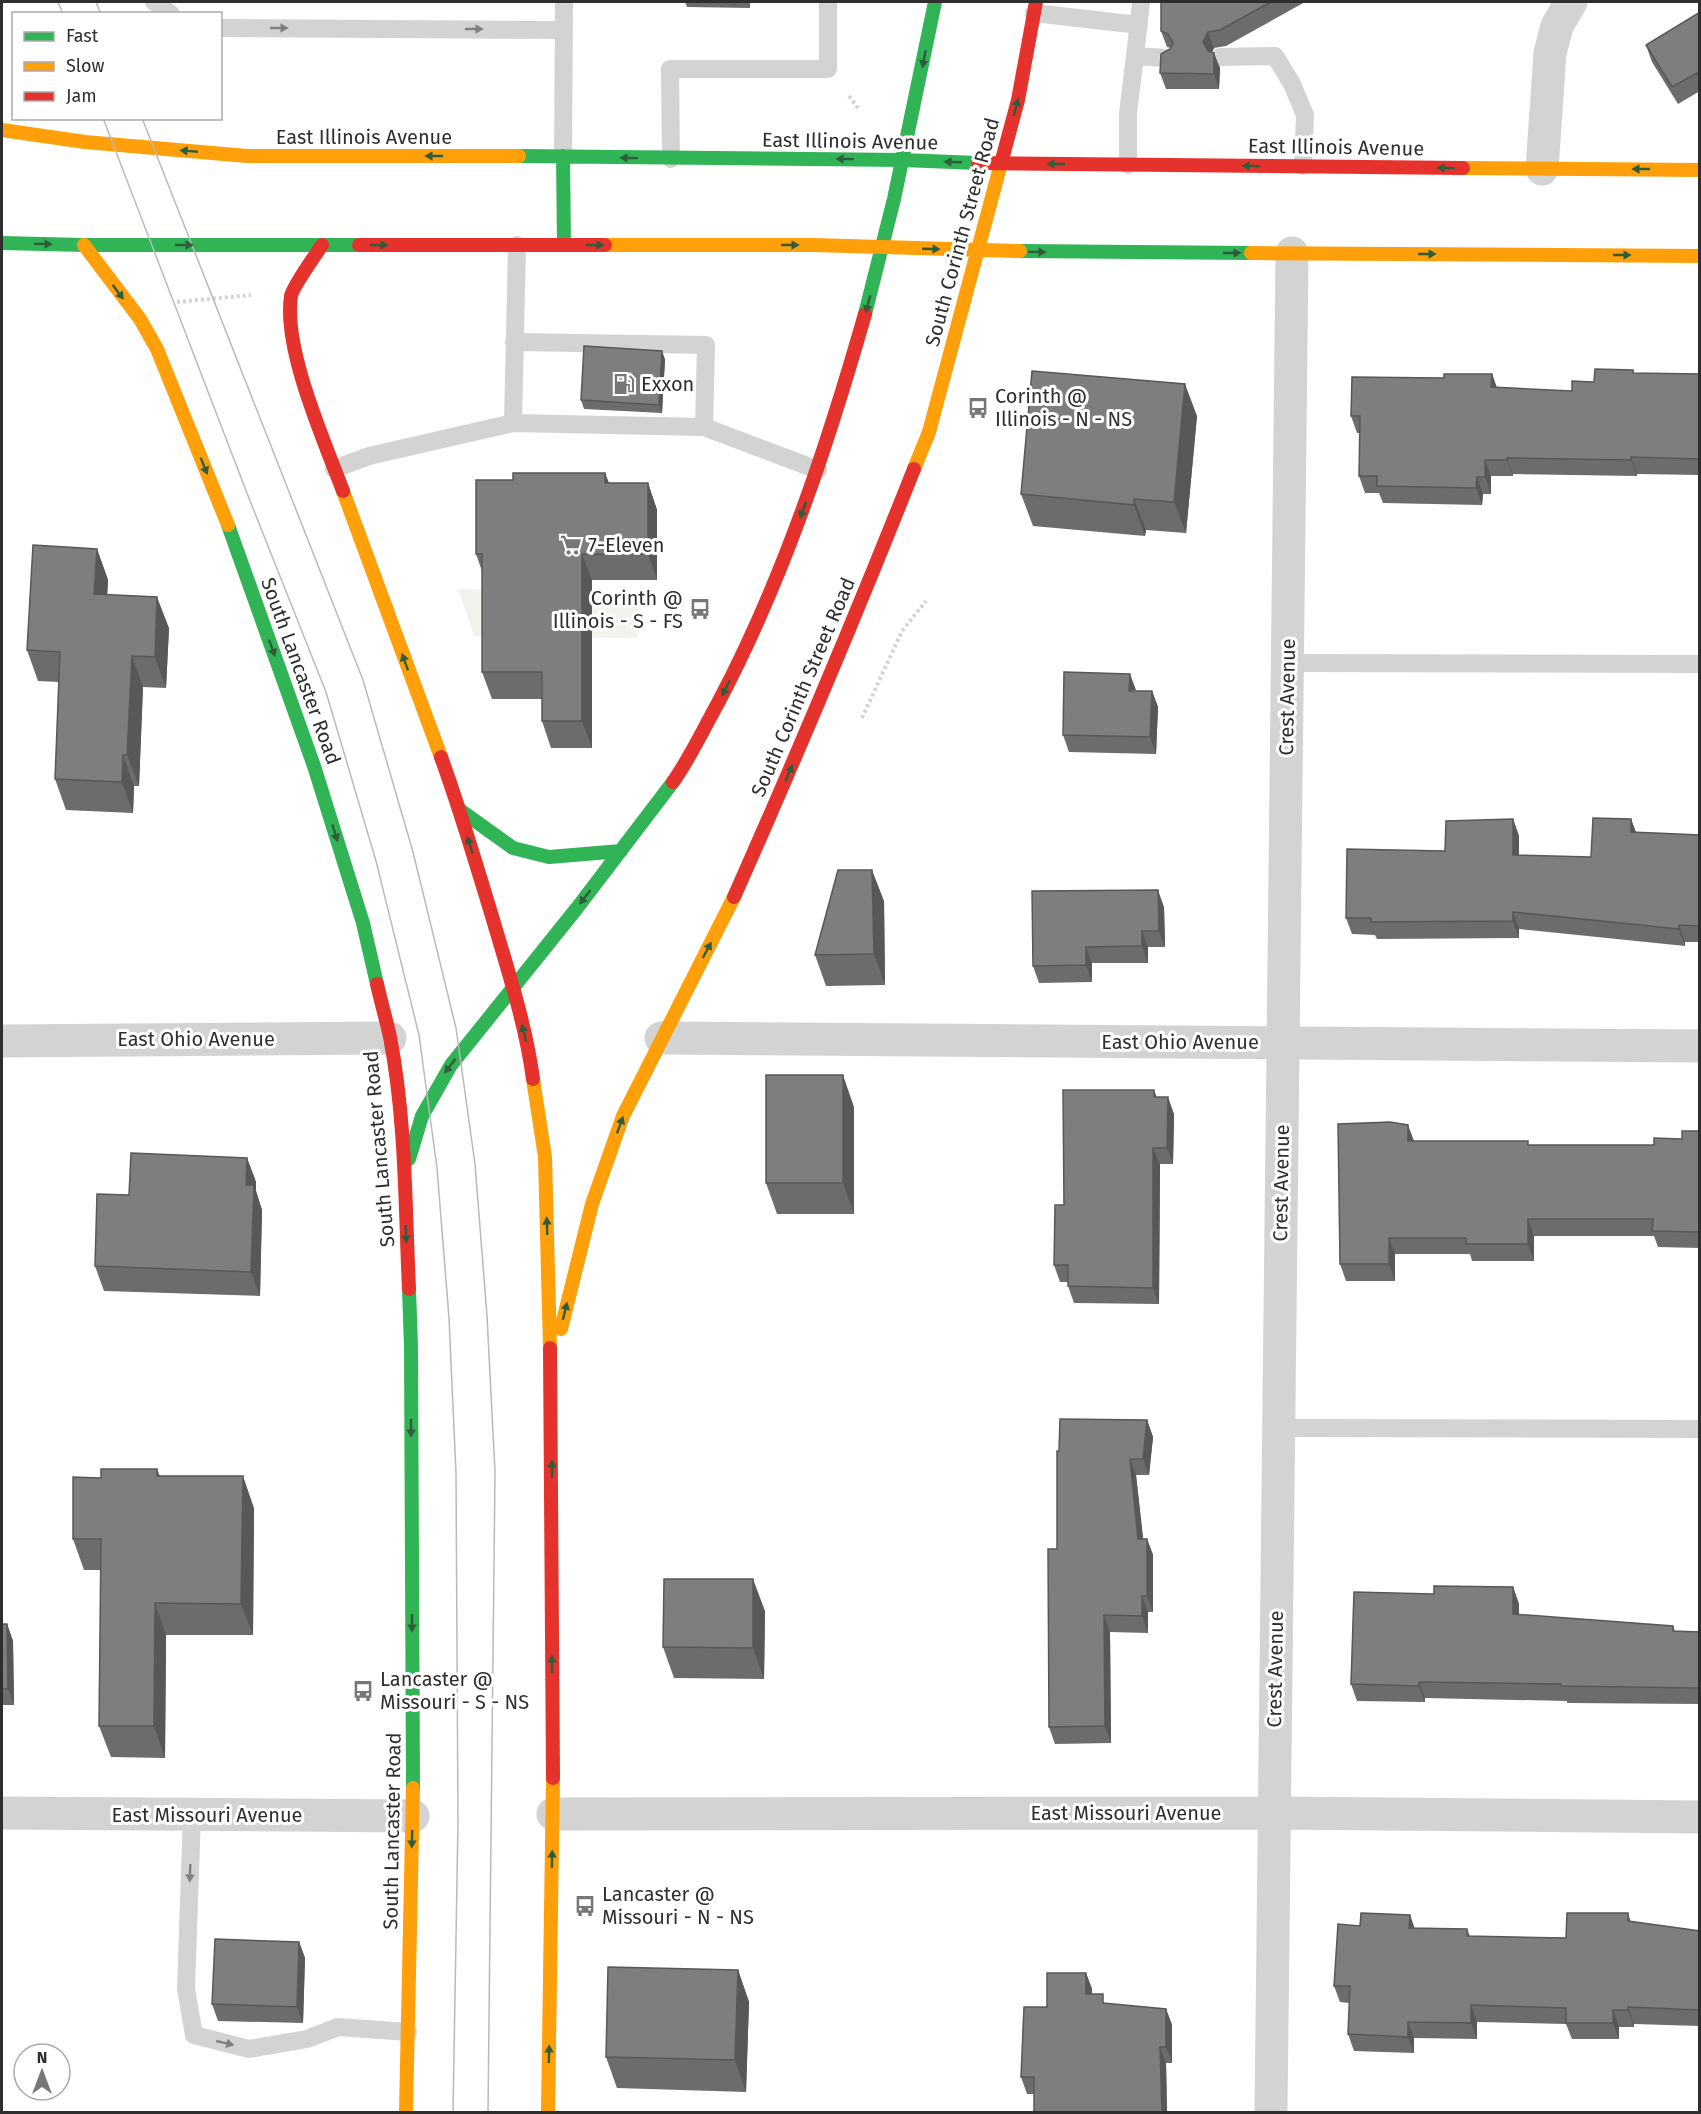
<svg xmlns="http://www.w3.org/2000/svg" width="1701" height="2114" font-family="'Fira Sans',sans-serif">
	<rect width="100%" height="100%" fill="#fff"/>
	<!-- green -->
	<path fill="#f1f3ec" d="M458,589l182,4 -2,45 -164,-2z"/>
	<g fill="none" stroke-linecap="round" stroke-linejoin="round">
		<!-- path -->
		<path stroke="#d3d3d3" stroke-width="4" stroke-dasharray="3 3" stroke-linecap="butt" d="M849,96l9,12
			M177,302l74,-7
			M862,718l40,-87 24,-30"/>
		<!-- lane -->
		<path stroke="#d3d3d3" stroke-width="18" d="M154,2l17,12
			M1141,2l-6,54 32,2
			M1034,13l105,12
			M220,28l344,2
			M1220,57l55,-1 17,28 13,31 -2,51
			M563,156l1,-154
			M671,159l-1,-90h158v-67
			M1128,165v-52l7,-57
			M513,423l191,4 2,-82 -192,-3
			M704,427l114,43
			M334,469l35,-13 144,-33 4,-178
			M1287,663l413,1
			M1278,1428l422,1
			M192,1815l-6,174 8,46 55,14 58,-10 31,-12 70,5"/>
		<!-- street -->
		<path stroke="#d3d3d3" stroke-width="33" d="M1542,169l8,-116 7,-27 14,-24
			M661,1038l1039,8
			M2,1041l388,-3
			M2,1813l411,3
			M553,1814l720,-1 427,4
			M1271,2112l21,-1859"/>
		<!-- fast -->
		<path stroke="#30b455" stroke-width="14" d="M519,156l384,4 75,3
			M563,156l1,89
			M2,243l82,2h275
			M1020,251l231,2
			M865,314l29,-115 41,-197
			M228,525l86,241 49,157 14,61
			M460,810l53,38 36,9 72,-6
			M409,1159l13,-43 29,-51 126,-157 96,-126
			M409,1289l2,58 2,441"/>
		<!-- slow -->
		<path stroke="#ff9f0a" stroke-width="14" d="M2,130l83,12 162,14h272
			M1463,168l237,2
			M84,245l56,74 17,30 71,176
			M605,245h208l207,6
			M1251,253l449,3
			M914,469l15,-37 74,-276
			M343,491l98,266
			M533,1079l12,78 5,191
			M561,1329l31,-125 31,-88 111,-219
			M406,2112l7,-324
			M548,2112l5,-334"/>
		<!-- jam -->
		<path stroke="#e5322d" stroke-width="14" d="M1003,156l15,-56 18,-98
			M978,163l485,5
			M322,245c-7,11 -29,41 -31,51 -8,53 33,144 52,195
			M359,245h246
			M441,757c20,55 36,110 53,166 15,51 32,103 39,156
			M673,782c17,-24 30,-52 45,-79 65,-123 109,-256 147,-389
			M734,897c63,-142 123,-284 180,-428
			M377,984c4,18 9,35 13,53 16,83 15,168 19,252
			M550,1348l3,430"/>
		<!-- tram -->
		<path stroke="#bababa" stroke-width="1.5" d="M58,2l5,12
			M96,2l5,12
			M103,118l142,370 81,204 50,169 43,174 18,133 12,150 7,155 2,349 -5,290
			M142,118l221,562 50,172 43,176 19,136 12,152 8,156 -7,640"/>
	</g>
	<!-- wall -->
	<path fill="#6c6c6c" d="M685,2h65v6l-63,-1z
		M1161,2h144l-79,44 -12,2 -2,4 8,16 -1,21h-53l-6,-16 11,-25 -4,-1 -6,-16z
		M1700,12v79l-22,13 -26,-42 -6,-17z
		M665,359l-3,54 -78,-4 -3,-9z
		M1633,370l1,3 66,1v101l-63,-1v2l-124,-2v2h-22v18h-8l-1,11 -99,-2 -4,-10h-14l-6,-17v-43h-2l-6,-17 93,-38 48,-4 5,14 75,3 22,-9z
		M1197,416l-11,117 -40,-3 -1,6 -112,-10 -12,-32z
		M605,473l4,10h39l9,27v70h-65v168h-41l-9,-27v-22h-50l-10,-27v-101l-6,-17 37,-74z
		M97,549l11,31 -1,14 62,34 -3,60 -23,-1 -4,99h-5l-1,27 -67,-3 -11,-31 4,-97 -21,-1 -11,-31z
		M1136,691h16l6,16 -2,47 -87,-2 -6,-17z
		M1513,819l6,17v19l72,2 40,-38 5,13 64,3v107h-15v4l-166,-17v9l-142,1 -2,-4 -23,-1 -6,-16 99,-67z
		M884,901l1,84 -59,1 -11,-31z
		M1164,907l1,40h-17v16h-56v19l-53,1 -6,-17z
		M1154,1090l3,7 17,17 -1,50h-13l-1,140 -85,-1 -6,-17v-4h-8l-6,-17 10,-60z
		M854,1107v107h-77l-11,-31z
		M1700,1131v117l-42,-1 -4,-11h-120v25h-62l-2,-7h-75v27h-49l-6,-17 74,-123 116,4h124l28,-6z
		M247,1158l9,24v9l6,19 -2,86 -156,-5 -9,-25 34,-71z
		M1147,1420l6,17 -4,38h-13l7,64h4l6,16v57h-5v21l-38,-1 1,111 -56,1 -6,-17 8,-178 2,-98z
		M157,1469l3,7 94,32 -1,127h-87l-1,123 -54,-1 -12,-31 2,-156h-17l-11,-31 28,-61z
		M1513,1587l6,17v11l154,11 2,5 25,1v72l-133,-1v-2l-142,-3v4l-68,-1 -6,-17 83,-90z
		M765,1611l-1,68 -90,-1 -11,-31z
		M2,1624h5l6,17 1,64h-12z
		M1628,1913l3,9 69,9v95l-66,-2v3h-15v12h-47l-6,-15 -89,-2v17l-63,-1v15l-60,-2 -6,-17 1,-31 -9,-1 -6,-16 26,-60 50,-11 4,13 53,1 3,7 96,2z
		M299,1942l6,16 -2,65 -85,-2 -6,-17z
		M738,1970l11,32 -3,90 -129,-4 -11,-31z
		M1086,1973l6,16v5l14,10 60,5 6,16v38h-6l1,49h-133v-18h-7l-6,-17 26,-70z"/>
	<!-- shaded-wall -->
	<path fill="#585858" d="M1208,32l6,16 -5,10 -6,-16z
		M1214,53l6,15 -1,21 -5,-15z
		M662,351l3,8 -3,54 -3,-8z
		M1492,374l6,17 -7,-4z
		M1185,384l12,32 -11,117 -12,-31z
		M1631,457l6,17v2l-6,-16z
		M1507,458l6,16v2l-6,-16z
		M1485,460l6,16v18l-6,-17z
		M605,473l10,27 -10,-17z
		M1477,477l6,17 -1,11 -6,-17z
		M648,483l9,27v70l-9,-26z
		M1134,499l12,31 -1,6 -11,-31z
		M97,549l11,31 -2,45 -12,-31z
		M582,554l10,26v168l-10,-27z
		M157,597l12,31 -3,60 -11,-31z
		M132,656l11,31 -4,99 -12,-31z
		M1130,674l6,16 -7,1z
		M1152,691l6,16 -2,47 -6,-17z
		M123,755l11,31 -1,27 -11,-31z
		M1513,819l6,17v35l-6,-16z
		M1631,819l6,17 -6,-4z
		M872,870l12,31 1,84 -11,-31z
		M1158,890l6,17 1,40 -6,-16z
		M1513,912l6,17v9l-6,-17z
		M1679,925l6,17v4l-6,-17z
		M1142,931l6,16v16l-6,-17z
		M1086,947l6,16v19l-6,-17z
		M843,1075l11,32v107l-11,-31z
		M1168,1097l6,17 -1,50 -6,-16z
		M1408,1125l6,16h-6z
		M1153,1148l7,16 -1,140 -6,-16z
		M247,1158l9,24v9l6,19 -2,86 -9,-24 -5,-87z
		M1528,1219l6,17v25l-6,-17z
		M1389,1238l6,16v27l-6,-17z
		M1147,1420l6,17 -4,38 -6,-16z
		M1130,1459l6,16 9,80 -7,-16z
		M243,1476l11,32 -1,127 -12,-31z
		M1147,1539l6,16v57l-6,-16z
		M753,1579l12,32 -1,68 -11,-31z
		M1513,1587l6,17v27l-6,-17z
		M1142,1596l6,16v21l-6,-17z
		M155,1603l11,32 -1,123 -11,-32z
		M1104,1615l6,17 1,111 -6,-17z
		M7,1624l6,17 1,64 -6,-16z
		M1419,1682l6,16v4l-6,-16z
		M1410,1915l6,17 -7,-4z
		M299,1942l6,16 -2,65 -6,-16z
		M738,1970l11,32 -3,90 -11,-32z
		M1086,1973l6,16v22l-6,-17z
		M1471,2005l6,17v17l-6,-16z
		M1628,2007l6,17v3l-6,-17z
		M1166,2009l6,16v38l-6,-16z
		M1613,2010l6,17v12l-6,-16z
		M1408,2022l6,16v15l-6,-16z
		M1160,2047l6,16 1,49h-5z"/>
	<!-- building -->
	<path fill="#7e7e7e" stroke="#585858" stroke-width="1.5" d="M1161,2h110l-51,28 -12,2 -5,10 5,9 6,2v21l-54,-1 1,-19 9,-5 3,-6 -5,-9 -7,-3z
		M1700,12v66l-3,-5 -25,14 -26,-42z
		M584,346l78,5 -3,54 -78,-5z
		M1595,369l38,1v3l67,1v85l-69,-2v3l-124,-2v2h-22v17h-8l-1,11 -99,-2v-10h-18l1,-60h-9l1,-39 92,1v-4h48l-1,13 81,4v-10l22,1z
		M1032,371l153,13 -11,118 -40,-3v6l-113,-11z
		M513,473h92v10h43v71h-66v167h-40v-49h-60v-118h-6v-74h37z
		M33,545l64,4 -3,45 63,3 -2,60 -23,-1 -5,99h-4l-1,27 -67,-3 5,-127 -33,-2z
		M1064,672l66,2 -1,17h23l-2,46 -87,-2z
		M1593,818l38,1v13l69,3v91l-21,-1v4l-166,-17v9l-142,1v-4h-25l1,-69 98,2 1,-30 67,-2v36l78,2z
		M838,870h34l2,84 -59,1z
		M1158,890l1,41h-17v15l-56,1v18l-53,1 -1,-75z
		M766,1075h77v108h-77z
		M1063,1090h91v7h14l-1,51h-14v140l-85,-2v-21h-14l1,-60h9z
		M1390,1122l18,3v16h120v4h126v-7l28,1v-8h18v101l-48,-1 1,-12h-125v25h-62v-6h-77v26h-49l-2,-140z
		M131,1153l116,5 -1,27h8l-3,87 -156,-6 2,-72 32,1z
		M1060,1419l87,1 -4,39h-13l8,80h9v57h-5v20l-38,-1 1,111 -56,1 -1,-178h9v-98h2z
		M101,1469h56v7h86l-2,128 -86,-1 -1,123h-55l2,-187h-28v-62l28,1z
		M664,1579h89v69l-90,-1z
		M1434,1586l79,1v27l160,12v5l27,1v56l-139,-2v-2l-142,-2v4l-68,-2 3,-92 80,2z
		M2,1624h5l1,65h-6z
		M1361,1913l49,2 -1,13 58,1v7l99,2 1,-25h61v8l72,10v79l-72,-3v3h-15v13h-47v-15l-95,-3v18l-63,-1v15l-60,-3 2,-48h-16l4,-62 22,2z
		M215,1939l84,3 -2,65 -85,-3z
		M608,1967l130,3 -3,90 -129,-3z
		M1047,1973h39v21h17v9l63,6v38h-6l2,65h-128v-35h-13l3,-70h23z"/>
	<!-- one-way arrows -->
	<defs><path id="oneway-solid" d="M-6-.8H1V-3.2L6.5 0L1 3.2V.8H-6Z" transform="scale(1.5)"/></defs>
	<g fill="#808080">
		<use href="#oneway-solid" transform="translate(279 28)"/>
		<use href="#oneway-solid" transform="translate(474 29)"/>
		<use href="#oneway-solid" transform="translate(190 1873) rotate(92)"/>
		<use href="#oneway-solid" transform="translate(225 2043) rotate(13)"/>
	</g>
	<g fill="#2f5d3c">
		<use href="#oneway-solid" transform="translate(924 59) rotate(101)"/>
		<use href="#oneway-solid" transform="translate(1016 107) rotate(-76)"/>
		<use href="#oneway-solid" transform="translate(189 151) rotate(-175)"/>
		<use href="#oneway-solid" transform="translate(434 156) rotate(180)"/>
		<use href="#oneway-solid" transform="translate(629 158) rotate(-179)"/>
		<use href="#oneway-solid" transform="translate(845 159) rotate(-179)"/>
		<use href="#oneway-solid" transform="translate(953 162) rotate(-178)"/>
		<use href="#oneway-solid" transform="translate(1056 164) rotate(-180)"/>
		<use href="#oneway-solid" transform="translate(1251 166) rotate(-179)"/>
		<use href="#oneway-solid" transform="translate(1446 168) rotate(-179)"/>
		<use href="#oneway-solid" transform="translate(1641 169) rotate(-180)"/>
		<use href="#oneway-solid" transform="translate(43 244) rotate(1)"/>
		<use href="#oneway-solid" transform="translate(184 245)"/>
		<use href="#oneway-solid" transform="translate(379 245)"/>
		<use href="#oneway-solid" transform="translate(595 245)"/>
		<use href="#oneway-solid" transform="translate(790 245)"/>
		<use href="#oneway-solid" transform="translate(931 249) rotate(2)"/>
		<use href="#oneway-solid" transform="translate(1037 252) rotate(1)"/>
		<use href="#oneway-solid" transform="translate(1232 253)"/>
		<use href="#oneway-solid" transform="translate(1427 254)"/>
		<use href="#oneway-solid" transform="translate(1622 255)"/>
		<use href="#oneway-solid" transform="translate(118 292) rotate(53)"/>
		<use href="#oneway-solid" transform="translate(868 304) rotate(105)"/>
		<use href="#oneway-solid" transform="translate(204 466) rotate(68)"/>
		<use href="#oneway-solid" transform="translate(803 510) rotate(110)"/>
		<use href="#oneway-solid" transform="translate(272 648) rotate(70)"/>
		<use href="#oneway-solid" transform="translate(405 662) rotate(-110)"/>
		<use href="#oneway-solid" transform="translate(726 688) rotate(117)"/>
		<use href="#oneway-solid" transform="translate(789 773) rotate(-67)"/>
		<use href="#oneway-solid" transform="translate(335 833) rotate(73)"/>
		<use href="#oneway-solid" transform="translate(470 845) rotate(-107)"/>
		<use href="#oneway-solid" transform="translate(585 897) rotate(128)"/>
		<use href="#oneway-solid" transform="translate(707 950) rotate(-62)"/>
		<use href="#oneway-solid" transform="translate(524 1033) rotate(-104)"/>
		<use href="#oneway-solid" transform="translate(450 1066) rotate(127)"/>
		<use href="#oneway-solid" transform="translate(620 1125) rotate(-70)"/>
		<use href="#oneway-solid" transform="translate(547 1226) rotate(-92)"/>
		<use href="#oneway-solid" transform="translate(406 1234) rotate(88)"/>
		<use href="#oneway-solid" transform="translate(565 1311) rotate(-76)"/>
		<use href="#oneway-solid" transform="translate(411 1428) rotate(90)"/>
		<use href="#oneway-solid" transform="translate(552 1469) rotate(-90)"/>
		<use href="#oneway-solid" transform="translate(412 1623) rotate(90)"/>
		<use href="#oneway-solid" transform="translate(552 1664) rotate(-90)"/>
		<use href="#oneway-solid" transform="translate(412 1839) rotate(91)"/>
		<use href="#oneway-solid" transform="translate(552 1859) rotate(-89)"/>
		<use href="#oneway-solid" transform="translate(549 2054) rotate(-89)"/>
	</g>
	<!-- icons -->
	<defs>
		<symbol id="fuel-bare" viewBox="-9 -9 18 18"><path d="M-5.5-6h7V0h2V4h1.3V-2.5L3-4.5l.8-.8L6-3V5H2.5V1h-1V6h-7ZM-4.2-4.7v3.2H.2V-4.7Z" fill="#777" stroke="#fff" stroke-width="2.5" paint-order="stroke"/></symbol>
		<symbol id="bus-bare" viewBox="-9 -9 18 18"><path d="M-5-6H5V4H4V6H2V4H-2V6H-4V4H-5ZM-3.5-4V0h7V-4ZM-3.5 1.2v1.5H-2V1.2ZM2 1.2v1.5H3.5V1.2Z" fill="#777" stroke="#fff" stroke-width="2.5" paint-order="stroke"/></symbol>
		<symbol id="supermarket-bare" viewBox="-9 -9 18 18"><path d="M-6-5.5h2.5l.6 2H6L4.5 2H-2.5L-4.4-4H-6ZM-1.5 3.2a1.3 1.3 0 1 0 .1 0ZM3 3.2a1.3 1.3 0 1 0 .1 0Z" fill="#777" stroke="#fff" stroke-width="2.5" paint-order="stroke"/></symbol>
	</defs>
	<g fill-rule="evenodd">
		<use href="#fuel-bare" x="609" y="369" width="30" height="30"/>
		<use href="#bus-bare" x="963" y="393" width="30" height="30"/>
		<use href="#supermarket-bare" x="556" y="530" width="30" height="30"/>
		<use href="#bus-bare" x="685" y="594" width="30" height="30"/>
		<use href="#bus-bare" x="348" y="1676" width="30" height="30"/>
		<use href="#bus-bare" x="570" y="1891" width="30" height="30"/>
	</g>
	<g text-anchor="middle" stroke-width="6" stroke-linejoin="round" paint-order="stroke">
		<!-- street labels -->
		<g font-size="20" fill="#2e2e2e" stroke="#fff">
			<text x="364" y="144">East Illinois Avenue</text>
			<text transform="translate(850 141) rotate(1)" y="7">East Illinois Avenue</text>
			<text transform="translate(1336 147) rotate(1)" y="7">East Illinois Avenue</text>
			<text transform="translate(962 232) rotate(-75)" y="7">South Corinth Street Road</text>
			<text transform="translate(301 671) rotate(70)" y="7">South Lancaster Road</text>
			<text transform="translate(803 687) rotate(-67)" y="7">South Corinth Street Road</text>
			<text transform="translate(1287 697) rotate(-89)" y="7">Crest Avenue</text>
			<text x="196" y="1046">East Ohio Avenue</text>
			<text x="1180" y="1049">East Ohio Avenue</text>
			<text transform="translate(379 1149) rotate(-95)" y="7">South Lancaster Road</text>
			<text transform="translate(1281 1183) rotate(-89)" y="7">Crest Avenue</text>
			<text transform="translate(1275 1669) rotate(-89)" y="7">Crest Avenue</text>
			<text x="1126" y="1820">East Missouri Avenue</text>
			<text x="207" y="1822">East Missouri Avenue</text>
			<text transform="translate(392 1831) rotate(-89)" y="7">South Lancaster Road</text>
		</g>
		<!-- poi labels -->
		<g font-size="20" fill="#2e2e2e" stroke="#fff" text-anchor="start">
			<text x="641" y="391">Exxon</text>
			<text x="995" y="403">Corinth @<tspan x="995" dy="23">Illinois - N - NS</tspan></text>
			<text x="588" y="552">7-Eleven</text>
			<text x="683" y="605" text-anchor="end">Corinth @<tspan x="683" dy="23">Illinois - S - FS</tspan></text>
			<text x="380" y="1686">Lancaster @<tspan x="380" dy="23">Missouri - S - NS</tspan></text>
			<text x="602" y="1901">Lancaster @<tspan x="602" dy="23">Missouri - N - NS</tspan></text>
		</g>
	</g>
	<!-- border -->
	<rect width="1701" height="2114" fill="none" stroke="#2e2e2e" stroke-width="6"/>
	<!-- legend -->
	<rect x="12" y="12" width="210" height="108" fill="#ffffff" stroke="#ababab" stroke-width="1.5"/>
	<rect x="24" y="32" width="30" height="9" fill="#30b455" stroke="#ababab" stroke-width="1.5"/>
	<text x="66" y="42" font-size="18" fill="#2e2e2e">Fast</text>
	<rect x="24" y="62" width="30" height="9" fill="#ff9f0a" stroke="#ababab" stroke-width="1.5"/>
	<text x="66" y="72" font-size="18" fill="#2e2e2e">Slow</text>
	<rect x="24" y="92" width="30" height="9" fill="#e5322d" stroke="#ababab" stroke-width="1.5"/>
	<text x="66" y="102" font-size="18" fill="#2e2e2e">Jam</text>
	<!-- north arrow -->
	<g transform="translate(42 2072)"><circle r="28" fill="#ffffff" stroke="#ababab" stroke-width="1.5"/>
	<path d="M0-4.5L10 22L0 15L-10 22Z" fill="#777777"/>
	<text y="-9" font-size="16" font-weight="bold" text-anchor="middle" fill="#2e2e2e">N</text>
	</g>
</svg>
